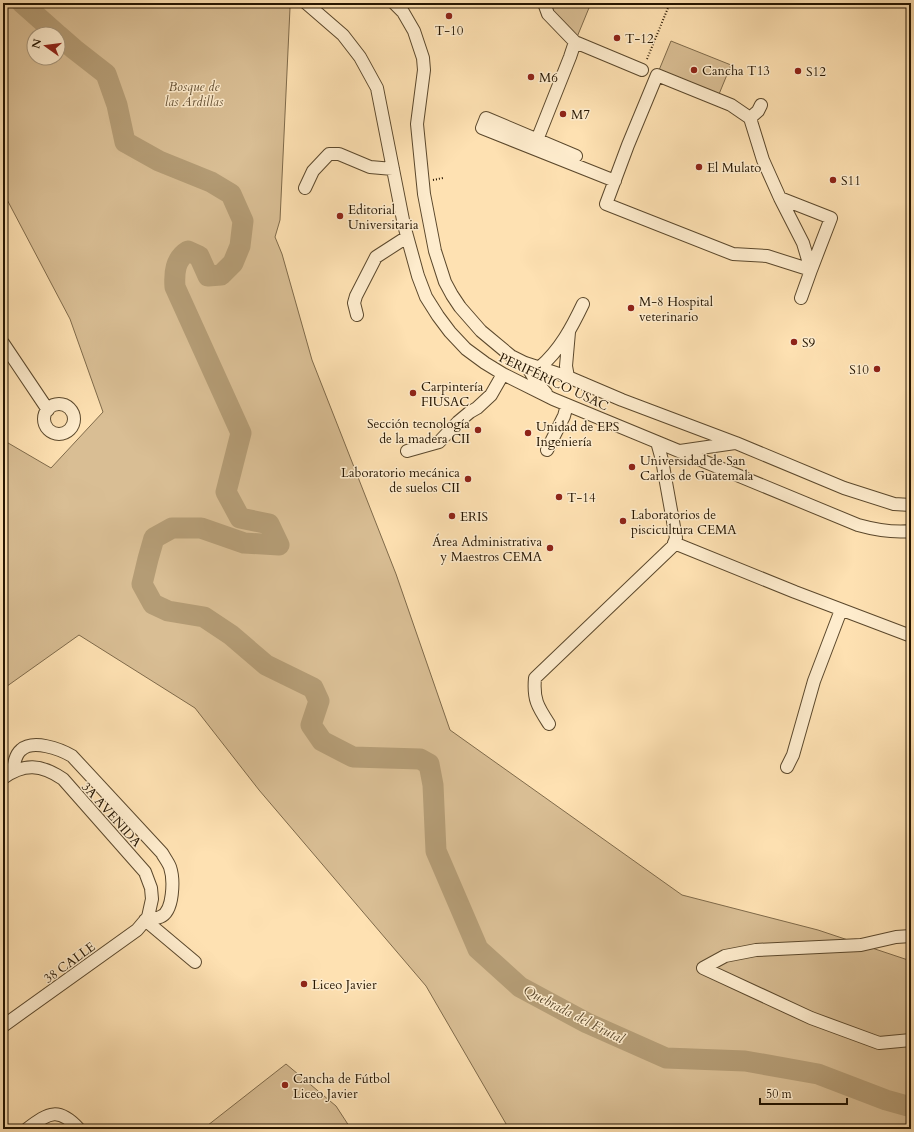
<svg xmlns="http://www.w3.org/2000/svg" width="914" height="1132" font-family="Cardo,serif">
	<rect width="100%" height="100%" fill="#fee1b2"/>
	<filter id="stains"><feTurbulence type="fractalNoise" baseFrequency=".005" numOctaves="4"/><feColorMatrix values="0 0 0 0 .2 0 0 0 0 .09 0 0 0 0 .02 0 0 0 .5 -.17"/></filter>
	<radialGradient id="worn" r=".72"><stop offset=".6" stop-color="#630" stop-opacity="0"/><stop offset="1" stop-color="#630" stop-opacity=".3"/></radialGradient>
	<!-- green -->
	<path fill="#d9be94" stroke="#7f6a4a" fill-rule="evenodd" d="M3,3h277l10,5 -10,212 -5,17 7,17 30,106 84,214 54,156 232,165 136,35 93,31v168h-402l-83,-143 -167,-196 -64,-82 -116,-73 -76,54v-249l48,28 52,-56 -33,-93 -67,-127zM34,34h24v24h-24z
		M544,3h47l-16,39z
		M671,41l60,24 -14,34 -60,-24z
		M286,1064l50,42 15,23h-148z"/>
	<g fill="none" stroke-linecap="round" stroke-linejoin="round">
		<!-- river -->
		<path stroke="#b49c75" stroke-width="21" d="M22,3l35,31
			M58,35l16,14 32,25 11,31 8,37 34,19 52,21 20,12 12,27 -3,25 -7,17 -12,12 -13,1 -9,-20 -11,-5c-13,8 -14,22 -13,36l66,146 -15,59 14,26 29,6 10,21 -35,-2 -43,-15h-29l-18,10 -6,21 -6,25 11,20 15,7 36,6 27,18 35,30 47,23 6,13 -8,24 11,16 31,16 67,2 9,5 4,21 3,66 42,98 42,38 67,36 79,35 79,3 73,13 68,26 25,7"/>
		<defs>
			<path id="minor" d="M306,3l37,32 17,22 17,31 27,137 14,51 8,21 12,19 12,16 16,17 19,14 18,11 50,25 305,126c18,5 34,8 53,6
				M394,3l9,9 11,19 9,27 1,12 -7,54 7,70 11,57 10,31 7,13 8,12 21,24 30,25 14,7 43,14 54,23 114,43 108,45 50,16 17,1
				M544,3l4,11 27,28 67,28
				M750,118l8,-7 3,-6
				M537,140l33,-83 5,-15
				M576,156l-90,-38 -4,10 133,53
				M305,188l8,-17 16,-17h10l31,13 23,2
				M780,198l51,20 -20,52 -44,-14 -34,-2 -127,-50 22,-59 29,-70 74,30 19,13 13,42 17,38 23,45 8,27 -10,28
				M357,315l-3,-12 2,-7 20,-39 31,-20
				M3,343l45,67
				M525,363l12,20 9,10
				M540,367c20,-17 32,-40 43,-63
				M568,377l-2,-11 3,-34
				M44 419a15 15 0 1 1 30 0a15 15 0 1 1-30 0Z
				M547,450l17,-34 3,-11
				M407,451l32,-9 19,-20 12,-10 7,-4 14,-13 12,-21
				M680,451l55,-8
				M674,543l121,49 116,44
				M549,724c-11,-17 -16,-24 -14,-46l138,-132 3,-8 -14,-78 -5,-18
				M787,767l6,-12 21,-74 27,-71
				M13,771c1,-7 2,-16 8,-21 12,-11 39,-1 51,6l90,97c2,4 6,9 8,14 4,12 4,45 -10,50 -3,2 -9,0 -12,0
				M3,778c21,-15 38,-14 60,1l82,93 6,16 1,11 -4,18 -11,13 -134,96
				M145,920l50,42
				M911,936l-15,1 -35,8 -105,5 -31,6 -22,12 108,50 68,25 32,-3
				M27,1129c22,-17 32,-22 52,0"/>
		</defs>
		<!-- minor casing -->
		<use href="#minor" stroke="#5b482c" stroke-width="14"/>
		<!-- path -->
		<path stroke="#251500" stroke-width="2" stroke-dasharray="1 2" stroke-linecap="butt" d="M647,59l23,-56
			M433,180l10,-2"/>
		<!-- minor -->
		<use href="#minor" stroke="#feeccd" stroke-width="12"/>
	</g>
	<!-- markers -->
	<g fill="#8f2418" stroke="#feeccd" stroke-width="1.5">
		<circle cx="449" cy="16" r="4"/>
		<circle cx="617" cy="38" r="4"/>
		<circle cx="694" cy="70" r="4"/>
		<circle cx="798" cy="71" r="4"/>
		<circle cx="531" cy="77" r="4"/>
		<circle cx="563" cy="114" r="4"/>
		<circle cx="699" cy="167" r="4"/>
		<circle cx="833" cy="180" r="4"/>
		<circle cx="340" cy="216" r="4"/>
		<circle cx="631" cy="308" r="4"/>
		<circle cx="794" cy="342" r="4"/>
		<circle cx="877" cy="369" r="4"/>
		<circle cx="413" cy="393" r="4"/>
		<circle cx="478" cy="430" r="4"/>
		<circle cx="528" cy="433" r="4"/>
		<circle cx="632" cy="467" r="4"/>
		<circle cx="468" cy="479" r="4"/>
		<circle cx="559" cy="497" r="4"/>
		<circle cx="452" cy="516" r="4"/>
		<circle cx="623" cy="521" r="4"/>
		<circle cx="550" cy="548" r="4"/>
		<circle cx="304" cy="984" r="4"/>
		<circle cx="285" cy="1085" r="4"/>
	</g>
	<g text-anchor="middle" stroke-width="3" stroke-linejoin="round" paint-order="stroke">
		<!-- poi labels -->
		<g font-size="13" fill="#251500" stroke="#feeccd" text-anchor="start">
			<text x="449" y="35" text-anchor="middle">T-10</text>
			<text x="625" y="43">T-12</text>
			<text x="702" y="75">Cancha T13</text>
			<text x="806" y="76">S12</text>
			<text x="539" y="82">M6</text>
			<text x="571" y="119">M7</text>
			<text x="707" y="172">El Mulato</text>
			<text x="841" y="185">S11</text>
			<text x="348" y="214">Editorial<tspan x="348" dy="15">Universitaria</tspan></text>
			<text x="639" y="306">M-8 Hospital<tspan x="639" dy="15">veterinario</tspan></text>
			<text x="802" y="347">S9</text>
			<text x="869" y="374" text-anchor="end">S10</text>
			<text x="421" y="391">Carpintería<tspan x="421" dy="15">FIUSAC</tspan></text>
			<text x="470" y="428" text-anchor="end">Sección tecnología<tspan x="470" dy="15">de la madera CII</tspan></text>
			<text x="536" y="431">Unidad de EPS<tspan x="536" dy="15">Ingeniería</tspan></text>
			<text x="640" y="465">Universidad de San<tspan x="640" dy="15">Carlos de Guatemala</tspan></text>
			<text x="460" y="477" text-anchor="end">Laboratorio mecánica<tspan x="460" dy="15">de suelos CII</tspan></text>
			<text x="567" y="502">T-14</text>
			<text x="631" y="519">Laboratorios de<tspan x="631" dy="15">piscicultura CEMA</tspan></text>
			<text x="460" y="521">ERIS</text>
			<text x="542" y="546" text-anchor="end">Área Administrativa<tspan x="542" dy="15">y Maestros CEMA</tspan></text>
			<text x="312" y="989">Liceo Javier</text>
			<text x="293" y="1083">Cancha de Fútbol<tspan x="293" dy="15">Liceo Javier</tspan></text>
		</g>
		<!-- park labels -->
		<g font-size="13" font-style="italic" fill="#645034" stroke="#feeccd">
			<text x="194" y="91">Bosque de<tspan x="194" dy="15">las Ardillas</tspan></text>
		</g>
		<!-- street labels -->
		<g font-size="13" fill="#251500" stroke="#feeccd">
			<text transform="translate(554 381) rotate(25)" y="5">PERIFÉRICO USAC</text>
			<text transform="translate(112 814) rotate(48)" y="5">3A AVENIDA</text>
			<text transform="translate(69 962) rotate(-36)" y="5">38 CALLE</text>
		</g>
		<!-- water labels -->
		<g font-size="14" font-style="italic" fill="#5e4b2f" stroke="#feeccd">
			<text transform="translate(574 1014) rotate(27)" y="5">Quebrada del Frutal</text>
		</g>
	</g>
	<!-- margin -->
	<rect width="914" height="1132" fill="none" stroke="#fee1b2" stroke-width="16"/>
	<rect x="4" y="4" width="906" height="1124" fill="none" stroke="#251500" stroke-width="2"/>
	<rect x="8" y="8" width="898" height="1116" fill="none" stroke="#251500"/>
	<!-- north arrow -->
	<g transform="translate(46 46) rotate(284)"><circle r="19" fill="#feeccd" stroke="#a7967b"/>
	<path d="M0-3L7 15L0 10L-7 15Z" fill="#8f2418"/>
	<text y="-6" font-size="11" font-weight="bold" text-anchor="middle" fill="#251500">N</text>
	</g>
	<!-- scale -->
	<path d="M760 1098v6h87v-6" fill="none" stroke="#251500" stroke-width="2"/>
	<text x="766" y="1098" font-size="12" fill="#251500" stroke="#feeccd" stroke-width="3" paint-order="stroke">50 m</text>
	<rect width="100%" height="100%" filter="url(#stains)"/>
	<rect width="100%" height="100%" fill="url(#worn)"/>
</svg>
